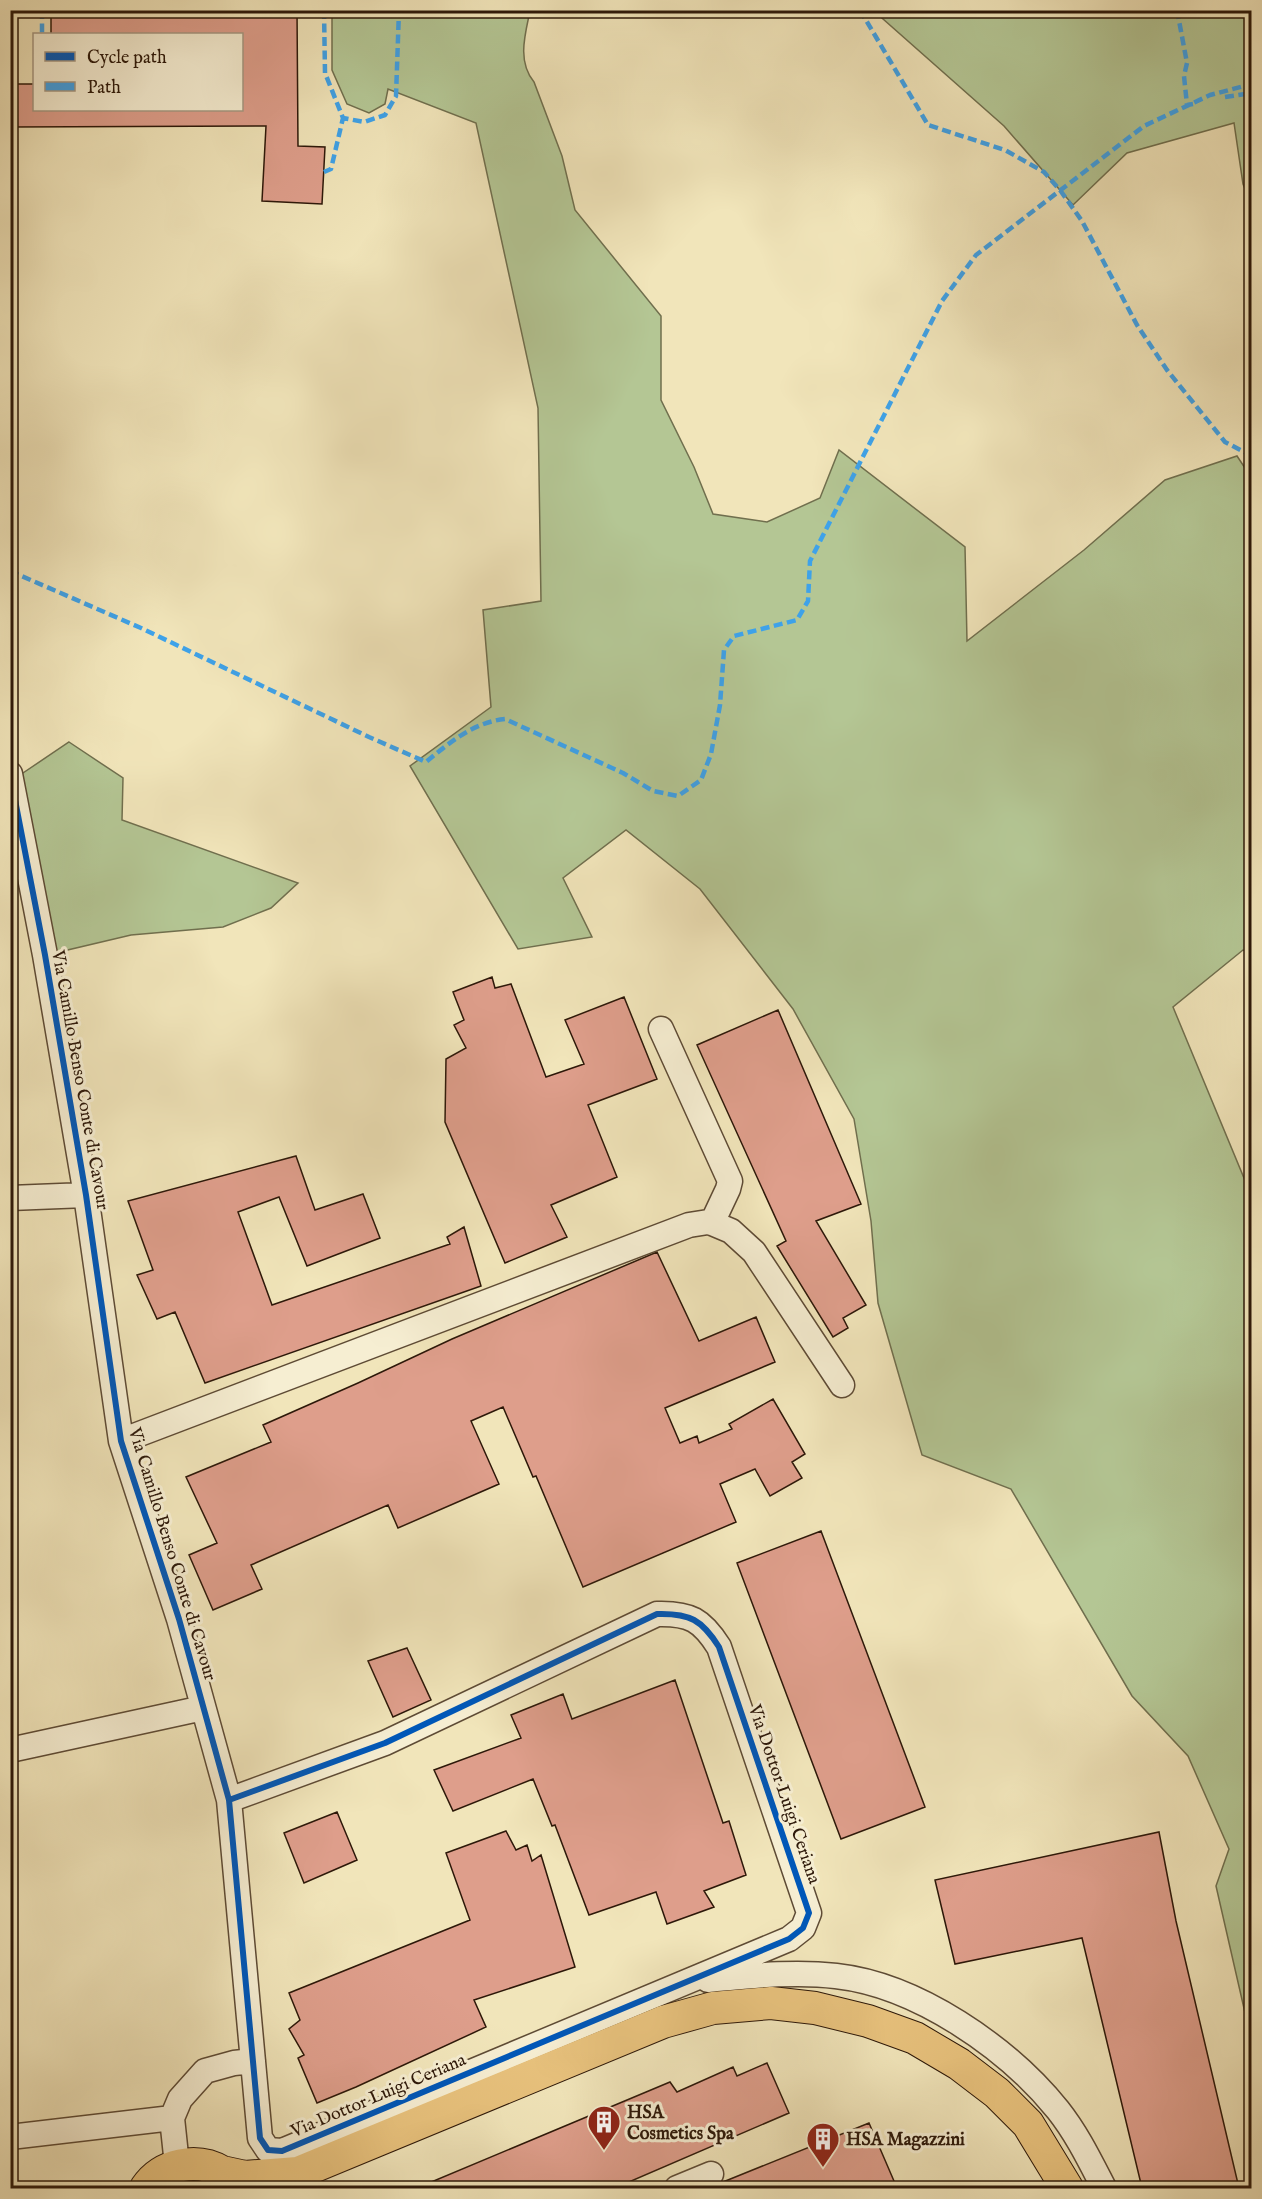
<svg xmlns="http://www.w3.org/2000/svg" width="1262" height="2199" font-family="'IM FELL English',serif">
	<rect width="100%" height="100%" fill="#f1e5ba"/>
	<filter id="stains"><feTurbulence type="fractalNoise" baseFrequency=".00333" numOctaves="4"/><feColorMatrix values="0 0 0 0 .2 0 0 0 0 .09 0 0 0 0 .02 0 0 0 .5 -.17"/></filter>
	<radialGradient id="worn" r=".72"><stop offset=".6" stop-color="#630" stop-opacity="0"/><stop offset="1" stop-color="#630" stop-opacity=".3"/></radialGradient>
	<!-- green -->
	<path fill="#b4c694" stroke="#706f4e" stroke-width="1.5" d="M332,11h198c-5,24 -13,50 4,71l28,74 13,54 86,106v84l33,67 19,47 54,8 53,-24 19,-48 126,97 2,94 117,-91 81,-70 72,-24 14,21v476l-8,-3 -70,57 78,188v844l-35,-153 13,-37 -41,-93 -56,-60 -121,-207 -89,-34 -44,-152 -7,-82 -17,-102 -61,-110 -93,-120 -74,-59 -63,48 29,59 -74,12 -108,-183 81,-59 -8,-97 58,-9 -3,-193 -62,-285 -88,-34 -3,15 -16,9 -22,-9 -15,-34z
		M874,11h377v192l-8,-19 -9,-61 -107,30 -54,52 -69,-79z
		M69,742l54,36 -1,42 176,63 -27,25 -48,19 -92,8 -89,21 -25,-179z"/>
	<!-- building -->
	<path fill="#de9e8b" stroke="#2d1809" stroke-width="1.5" d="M51,10h246l1,136 27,1 -3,57 -60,-3 4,-75 -256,1v-43h24v26h208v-76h-191z
		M492,977l3,11 16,-4 35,93 38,-13 -19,-44 59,-23 33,82 -69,26 29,72 -66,28 16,32 -62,26 -60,-141 1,-63 20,-11 -12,-23 10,-5 -11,-28z
		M778,1010l83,194 -45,17 50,84 -23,13 5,10 -15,9 -56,-91 9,-5 -89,-196z
		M296,1156l19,54 48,-16 17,44 -73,28 -28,-69 -41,15 34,93 178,-61 -3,-7 17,-10 17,59 -276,97 -30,-71 -18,7 -20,-44 16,-5 -25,-69z
		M657,1252l42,89 57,-24 19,45 -110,46 15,35 17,-7 2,7 33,-14 -3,-5 44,-25 32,55 -13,8 10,16 -32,18 -15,-27 -35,15 16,38 -153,65 -47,-111 -3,1 -30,-70 -32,14 28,63 -101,44 -10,-23 -137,60 11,24 -49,21 -24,-55 28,-12 -31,-66 85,-35 -8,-17 95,-42 94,-44z
		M821,1531l104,276 -84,32 -104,-276z
		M407,1648l24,52 -38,17 -25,-56z
		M675,1680l48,143 6,-2 17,54 -42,16 10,16 -47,17 -11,-32 -67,23 -34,-90 -3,1 -19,-47 -80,32 -19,-41 87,-32 -10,-23 52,-21 9,25z
		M337,1812l20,48 -53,23 -20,-50z
		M506,1831l10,19 11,-5 5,16 9,-6 34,112 -101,33 12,27 -130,60 -39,16 -19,-45 6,-3 -15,-26 11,-9 -11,-27 181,-73 -24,-67z
		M1159,1832l17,89 63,267h-97l-60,-250 -127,26 -20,-84z
		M767,2063l22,50 -174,75h-198l253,-106 7,10 56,-25 4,9z
		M869,2123l28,65h-184l10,-6z"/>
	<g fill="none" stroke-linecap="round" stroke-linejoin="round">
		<defs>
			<path id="minor" d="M10,774l35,181 41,240 35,246 58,178 50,181 31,338 8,12 14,1 507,-212 14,-11 6,-15 -90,-266c-17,-27 -29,-34 -62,-33l-272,129 -156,57
				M661,1029l69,152 -2,8 -16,34
				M10,1198l76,-3
				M121,1441l568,-216 19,-3 4,1 19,8 23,21 88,133
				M10,1750l193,-42
				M708,1980c43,-4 86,-9 128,-4 81,9 171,71 222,134 19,24 32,51 46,78
				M10,2137l162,-19
				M177,2165l-5,-47 8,-19 25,-28 29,-8 19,-2
				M677,2188l34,-14"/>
			<path id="major" d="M222,2172l23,5 53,-4 365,-151 50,-14 58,-5 44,5 53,13 47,17 44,26 38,29 31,31 39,64
				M146,2188c16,-24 51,-31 76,-16 5,3 10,9 14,13"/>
		</defs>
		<!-- minor casing -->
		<use href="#minor" stroke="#5e4b35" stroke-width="27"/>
		<!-- major casing -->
		<use href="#major" stroke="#2d1809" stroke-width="34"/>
		<!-- minor -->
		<use href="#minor" stroke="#f6eed2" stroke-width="24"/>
		<!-- major -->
		<use href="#major" stroke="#e8c27d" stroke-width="32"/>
		<!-- quiet -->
		<path stroke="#3ea2e9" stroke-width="4.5" stroke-dasharray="9 4.5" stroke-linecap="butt" d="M42,10v24
			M324,10l1,63 18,45 21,4 21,-7 11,-19 3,-86
			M860,10l68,115 77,25 39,22 15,17
			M1177,10l10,53 -3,13 3,29 6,-1
			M1225,97l27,-4
			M324,172l7,-3 12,-51
			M1060,190l22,31 55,104 30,45 58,72 27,14
			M10,571l131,57 228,109 57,25c23,-19 48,-40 79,-43l118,54 30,18 25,5 23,-16 10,-26 9,-49 4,-55 10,-14 63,-16 11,-19 2,-40 132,-260 34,-46 168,-129 66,-31 42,-11"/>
		<defs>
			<path id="cycleway" d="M10,774l35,181 41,240 35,246 58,178 50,181 31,338 8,12 14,1 507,-212 14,-11 6,-15 -90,-266c-17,-27 -29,-34 -62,-33l-272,129 -156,57"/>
		</defs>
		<!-- cycleway casing -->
		<use href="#cycleway" stroke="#f6eed2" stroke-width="10"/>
		<!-- cycleway -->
		<use href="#cycleway" stroke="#0057b8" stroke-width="6"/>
	</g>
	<!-- icons -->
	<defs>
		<symbol id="building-pin" viewBox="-11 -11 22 30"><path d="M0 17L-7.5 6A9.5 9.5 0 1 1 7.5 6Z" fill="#8f2418" stroke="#f6eed2"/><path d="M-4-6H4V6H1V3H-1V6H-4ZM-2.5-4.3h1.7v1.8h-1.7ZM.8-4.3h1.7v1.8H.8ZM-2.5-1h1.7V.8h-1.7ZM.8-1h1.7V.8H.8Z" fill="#fff"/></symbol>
	</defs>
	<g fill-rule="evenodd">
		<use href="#building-pin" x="585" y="2103" width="38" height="52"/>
		<use href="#building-pin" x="804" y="2120" width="38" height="52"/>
	</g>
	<g text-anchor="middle" stroke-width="6" stroke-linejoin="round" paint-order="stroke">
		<!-- street labels -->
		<g font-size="18" fill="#2d1809" stroke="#f6eed2">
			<text transform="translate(81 1080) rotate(80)" y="6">Via Camillo Benso Conte di Cavour</text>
			<text transform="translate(173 1554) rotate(73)" y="6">Via Camillo Benso Conte di Cavour</text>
			<text transform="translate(785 1794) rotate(71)" y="6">Via Dottor Luigi Ceriana</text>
			<text transform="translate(378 2095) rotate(-23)" y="6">Via Dottor Luigi Ceriana</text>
		</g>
		<!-- poi labels -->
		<g font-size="18" font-weight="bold" fill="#2d1809" stroke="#f6eed2" text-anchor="start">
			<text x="627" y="2118">HSA<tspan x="627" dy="21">Cosmetics Spa</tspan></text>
			<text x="846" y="2145">HSA Magazzini</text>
		</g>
	</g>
	<!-- margin -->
	<rect width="1262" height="2199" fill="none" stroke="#f1e5ba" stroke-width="36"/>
	<rect x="12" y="12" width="1238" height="2175" fill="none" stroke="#2d1809" stroke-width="3"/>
	<rect x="18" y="18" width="1226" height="2163" fill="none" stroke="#2d1809" stroke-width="1.5"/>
	<!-- legend -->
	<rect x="33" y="33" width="210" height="78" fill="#f6eed2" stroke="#a69882" stroke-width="1.5"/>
	<rect x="45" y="52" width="30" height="9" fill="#0057b8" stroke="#a69882" stroke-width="1.5"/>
	<text x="87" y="63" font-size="18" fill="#2d1809">Cycle path</text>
	<rect x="45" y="82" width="30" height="9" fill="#3ea2e9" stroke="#a69882" stroke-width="1.5"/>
	<text x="87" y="93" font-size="18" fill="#2d1809">Path</text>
	<rect width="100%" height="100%" filter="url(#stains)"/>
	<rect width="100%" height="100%" fill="url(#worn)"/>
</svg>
